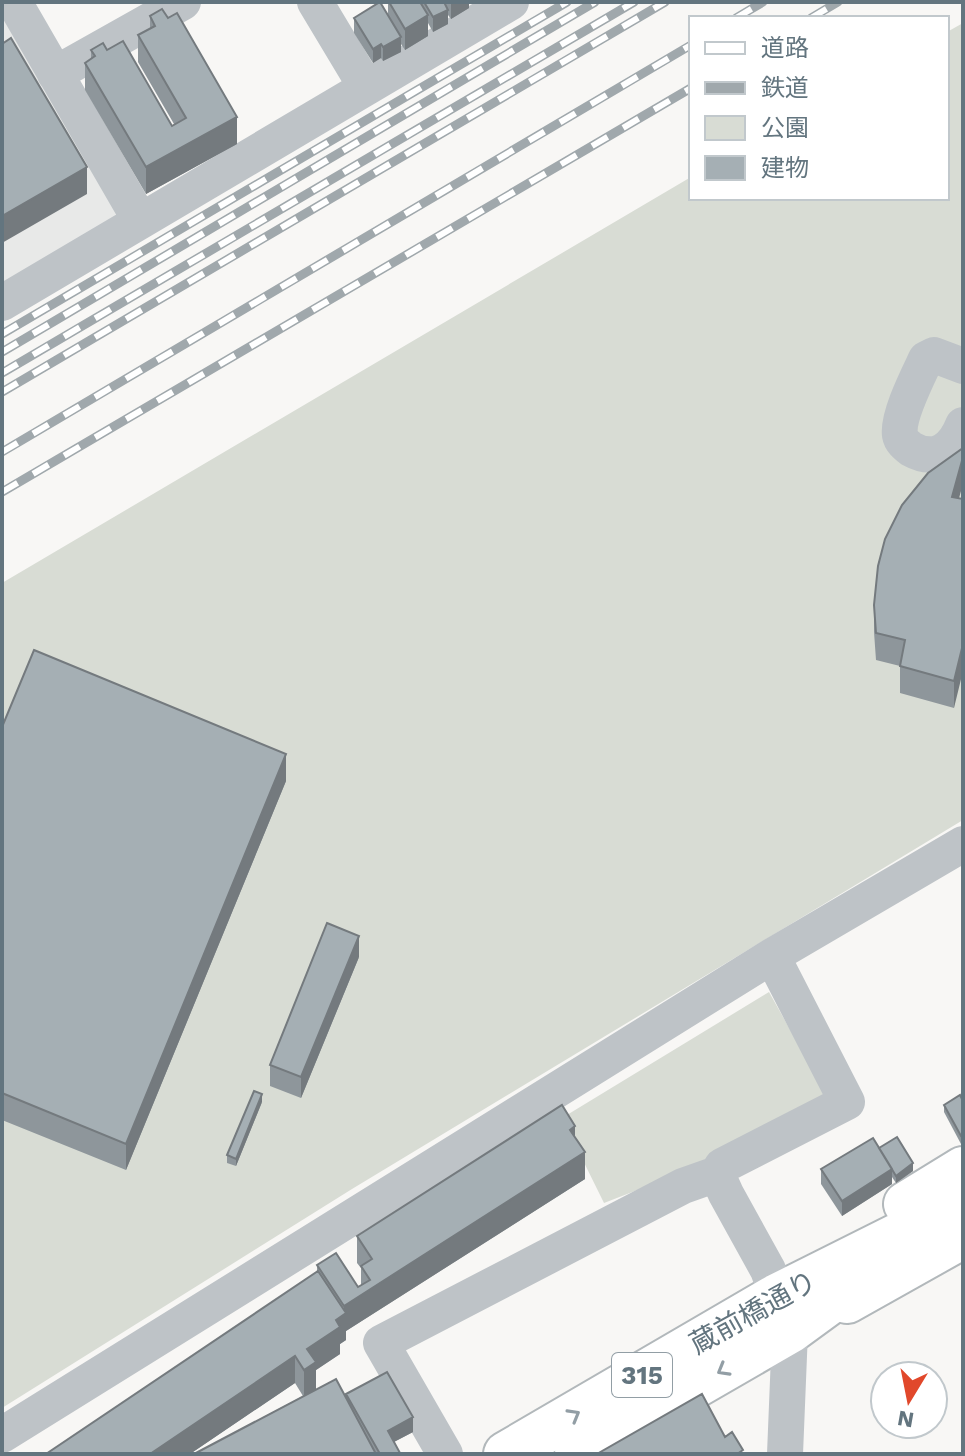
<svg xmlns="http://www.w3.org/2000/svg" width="965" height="1456" font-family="'Work Sans','Noto Sans JP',sans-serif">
	<rect width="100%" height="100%" fill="#f8f7f5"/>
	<!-- built -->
	<path fill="#e8e9e8" d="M2,14l116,195 -4,10 -112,65z"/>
	<!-- park -->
	<path fill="#d8dcd4" d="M963,23v797l-611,369 -350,219v-825l689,-406v21h256v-166z
		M769,992l60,107 -104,57 -121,47 -42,-85z"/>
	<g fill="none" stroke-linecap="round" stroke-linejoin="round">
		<defs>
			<path id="major" d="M906,1204l57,-35
				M847,1301l116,-65
				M506,1454l271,-158 186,-93
				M577,1454l213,-123 78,-57"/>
		</defs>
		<!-- major casing -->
		<use href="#major" stroke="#b2b8bb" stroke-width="48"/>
		<!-- minor -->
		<path stroke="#bec3c7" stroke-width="36" d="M14,2l126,218
			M315,2l51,85
			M55,74l128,-72
			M2,303l509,-301
			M963,366l-29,-11 -8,4c-8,17 -29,58 -26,76 1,6 6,10 11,14 25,14 43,-1 52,-24
			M717,1174l9,20 42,76 22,61 -5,123
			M2,1435l770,-479 191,-112
			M445,1454l-64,-111 302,-157 34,-12 5,-8 125,-64 -75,-146"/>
		<!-- major -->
		<use href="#major" stroke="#fff" stroke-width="44"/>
		<defs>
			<path id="rail" d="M736,18l27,-16
				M811,18l27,-16
				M2,334l565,-332
				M2,352l593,-350
				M2,373l632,-371
				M2,392l663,-390
				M2,452l689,-407
				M2,492l689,-404"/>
		</defs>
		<!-- rail casing -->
		<use href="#rail" stroke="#a0a8ac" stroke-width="9"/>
		<!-- rail -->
		<use href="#rail" stroke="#fff" stroke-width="6" stroke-dasharray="18" stroke-linecap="butt"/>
	</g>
	<!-- wall -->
	<path fill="#8e969b" d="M388,2h81v6l-18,11 -3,-4v9l-15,8 -5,-9v13l-23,14 -4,-6v8l-18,9 -2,-3 -8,5 -19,-30v-15l34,-4z
		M150,16l87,128 -91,50 -61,-104v-27l6,-4v-9h16l65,76 2,-2 -36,-62v-27l12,-6z
		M959,498l-5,210 -54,-15v-27l-24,-6 -2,-28v-27z
		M2,727l284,54 -160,389 -124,-50z
		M359,957l-58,141 -31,-12v-21z
		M963,1101l-2,43 -17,-32v-7z
		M262,1102l-26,64 -9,-3v-8z
		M575,1138l10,41 -239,152v9l-6,4v10l-24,16v19l30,9v-4l67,38 -19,10 6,12h-206l109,-58 -8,-13 -105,71h-144l271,-182v-7l41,22 3,-2v-17l-4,-5v-27z
		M879,1148l34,23 -17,12 -4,-6v7l-50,32 -21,-32v-15z"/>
	<!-- shaded-wall -->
	<path fill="#747a7e" d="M455,2h14v6l-18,11v-15z
		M448,10v14l-15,8v-15z
		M428,15v21l-23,14v-21z
		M401,37v15l-18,9v-14z
		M381,44v14l-8,5v-14z
		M237,117v27l-91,50v-27z
		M87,167v27l-85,49v-27z
		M963,457v27l-11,39v-26z
		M963,644v27l-9,37v-27z
		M286,754v27l-160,389v-26z
		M359,936v21l-58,141v-21z
		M262,1094v8l-26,64v-7z
		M575,1126v27l-5,-23z
		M585,1152v27l-239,152v9l-6,4v10l-24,16v19l-12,8v-27l3,-21 29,-29 8,-5v-9z
		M913,1163v8l-17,12v-7z
		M892,1169v15l-50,32v-15z
		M295,1356v27l-105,71h-40z
		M413,1417v15l-25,13v-14z"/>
	<!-- building -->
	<path fill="#a5afb4" stroke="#747a7e" stroke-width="2" d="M380,2l21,35 -18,10 -2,-3 -8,5 -19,-31z
		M389,2h31l8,13 -23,14z
		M424,2h20l4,8 -15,7z
		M162,9l6,9 9,-5 60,104 -91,50 -61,-104 10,-7 -4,-6 12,-7 4,7 16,-9 49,85 14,-8 -48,-83 17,-9 -5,-10z
		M11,38l76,129 -85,49v-172z
		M963,448v9l-11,40 11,2v145l-9,37 -54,-15 5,-26 -29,-7 -2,-28 4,-39 7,-27 17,-34 26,-32z
		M34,650l252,104 -160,390 -124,-51v-366z
		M327,923l32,13 -58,141 -31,-12z
		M254,1091l8,3 -26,65 -9,-4z
		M960,1095l3,6v34l-2,1 -17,-31z
		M562,1105l13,21 -5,4 15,22 -241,154 -27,-41 19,-12 22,34 12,-7 -9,-14 11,-7 -15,-23z
		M897,1137l16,26 -17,13 -17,-28z
		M873,1138l19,31 -50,32 -21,-32z
		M318,1271l28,42 -10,7 4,7 -33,22 9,13 -12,8 -9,-14 -145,98h-104z
		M387,1372l26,45 -25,14 12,22 -2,1h-18l-34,-60z
		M336,1379l40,75h-182z
		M702,1394l23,43 7,-5 11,18 -6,4h-140z"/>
	<!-- one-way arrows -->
	<defs><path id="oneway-chevron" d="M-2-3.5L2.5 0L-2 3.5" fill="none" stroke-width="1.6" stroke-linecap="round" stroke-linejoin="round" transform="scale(2)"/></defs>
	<g stroke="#929ea5">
		<use href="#oneway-chevron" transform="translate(723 1370) rotate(150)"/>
		<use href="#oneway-chevron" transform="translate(574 1415) rotate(-30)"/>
	</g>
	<g text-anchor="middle" stroke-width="8" stroke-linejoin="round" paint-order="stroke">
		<!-- shield labels -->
		<rect fill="#fff" stroke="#929ea5" stroke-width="2" x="612" y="1353" width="60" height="44" rx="6"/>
		<g font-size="26" font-weight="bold" fill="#63757f">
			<text x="642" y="1384">315</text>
		</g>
		<!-- street labels -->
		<g font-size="28" fill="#63757f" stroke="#fff">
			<text transform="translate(753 1312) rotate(-29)" y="10">蔵前橋通り</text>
		</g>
	</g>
	<!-- border -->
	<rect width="965" height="1456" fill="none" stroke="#63757f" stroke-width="8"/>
	<!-- legend -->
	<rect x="689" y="16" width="260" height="184" fill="#ffffff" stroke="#c1c8cc" stroke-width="2"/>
	<rect x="705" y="42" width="40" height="12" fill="#ffffff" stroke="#c1c8cc" stroke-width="2"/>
	<text x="761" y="56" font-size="24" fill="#63757f">道路</text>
	<rect x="705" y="82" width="40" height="12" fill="#a0a8ac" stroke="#c1c8cc" stroke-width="2"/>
	<text x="761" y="96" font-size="24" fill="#63757f">鉄道</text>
	<rect x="705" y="116" width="40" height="24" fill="#d8dcd4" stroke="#c1c8cc" stroke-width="2"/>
	<text x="761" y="136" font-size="24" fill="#63757f">公園</text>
	<rect x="705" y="156" width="40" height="24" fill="#a5afb4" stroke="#c1c8cc" stroke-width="2"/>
	<text x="761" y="176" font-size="24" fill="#63757f">建物</text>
	<!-- north arrow -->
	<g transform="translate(909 1400) rotate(190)"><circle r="38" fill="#ffffff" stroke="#c1c8cc" stroke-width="2"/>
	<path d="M0-6L14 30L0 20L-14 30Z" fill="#e1482b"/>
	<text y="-12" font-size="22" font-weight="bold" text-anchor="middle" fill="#63757f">N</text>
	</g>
</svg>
